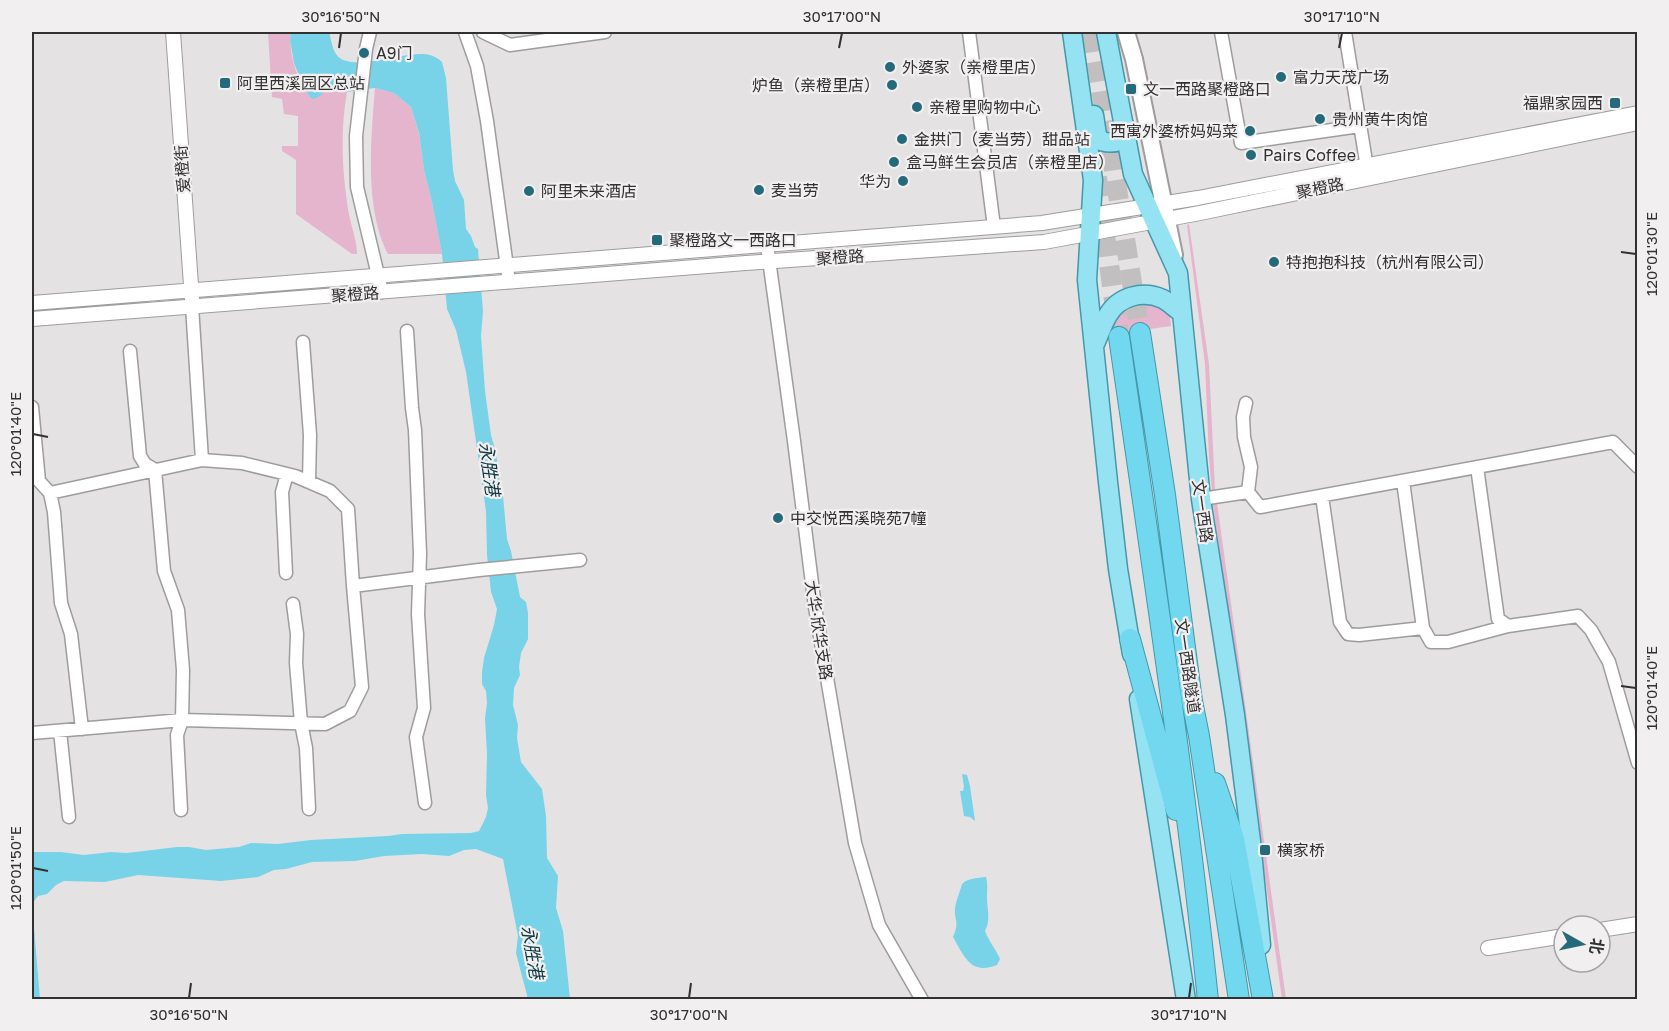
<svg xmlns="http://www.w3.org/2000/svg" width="1669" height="1031" font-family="'Golos Text','Noto Sans SC',sans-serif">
	<rect width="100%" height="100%" fill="#e5e2e3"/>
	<!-- green -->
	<path fill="#e4b5cc" d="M268,32h23c-3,22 6,47 19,65 11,0 9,-4 17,-7 7,-3 14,1 20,2 -7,41 -5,76 1,117 2,15 9,30 9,45h-5l-56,-40v-54l-14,-9v-5h16v-30l-14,-2 -2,-15 -10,-2z
		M375,88l19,5 17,14 8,27 5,36 8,32 10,52h-54c-24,-46 -17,-115 -13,-166z
		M1189,224l20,140 6,126 -3,1 -3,-33 -4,-94 -18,-139z
		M1148,299l22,14 1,13 -62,9 2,-13 7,-13z
		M1217,503l69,496h-4l-69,-495z"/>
	<!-- water -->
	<path fill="#78d3e9" d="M291,32h38c2,7 3,16 7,22 14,21 71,-5 94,1 4,1 9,4 12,7l4,16 7,92 2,11 9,19 2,29 5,7 4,11 3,2 5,62 -2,25 4,55 6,44 5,18 4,30 3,13 4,43 4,12 9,46 6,5 2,11v26l-7,14 -2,14 1,8 -6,13 -1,17 5,20 -1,13 4,24 21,27 4,27 1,42 11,18 -2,32 7,23 7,68h-42l-12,-46 2,-17 -15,-77 -27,-10 -12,1 -15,6 -27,-2 -38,2 -29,5 -43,1 -26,7 -12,1 -16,7 -37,4 -83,-6 -33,7 -41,-1 -8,4 -9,9 -9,2 -6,8 8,95h-8v-147h29l23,3 27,-3 16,1 50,-6h12l17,3 33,-3 12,-4 27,1 33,-4 77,-4 14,-2 69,-1 8,-2 7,-14 2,-9 -2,-13 1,-41 -2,-36 2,-15 -1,-12 -4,-7v-12l2,-14 10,-33 3,-16 -6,-17 -4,-37 -1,-44 -20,-139 -10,-42 -9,-21 -5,-55 -10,-52 -8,-32 -5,-37 -8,-26 -17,-14 -19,-5 -28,4 -12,-3h-7l-10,8 -5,2 -3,-2 -6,-9 -10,-25 -4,-23z
		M962,774l5,1 3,11 5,35 -5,-4 -6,-1 -4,-25h3l1,-4z
		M986,877c2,7 1,12 1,20 0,12 4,23 -2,34 4,11 11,18 15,28l-3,6c-26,10 -32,-7 -44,-28 7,-16 1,-16 2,-29 1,-8 5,-16 7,-24 6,-6 15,-6 24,-7z"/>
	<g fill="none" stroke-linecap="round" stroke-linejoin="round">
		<!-- trunk-tunnel -->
		<path stroke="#c1bfc0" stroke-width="20" stroke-dasharray="20 10" stroke-linecap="butt" d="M1092,32l48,301
			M1097,177l22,160"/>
		<defs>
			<path id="minor" d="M370,32l-4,17 -10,87 1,51 25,105
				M465,32l12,34 10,55 22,161
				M483,32l27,13 95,-13
				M969,32l25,195
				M1221,32l20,111 119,-17
				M1345,32l23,142
				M767,245l27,196 21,166 40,236 24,82 43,75
				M192,306l10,154 40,3 53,13 35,15 18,18 5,77
				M407,331l5,77 3,22 5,124 -2,60 6,94 -8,29 9,66
				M303,342l7,93 -1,47
				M130,351l10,105 5,8 10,6 9,101 14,39 5,60 -1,50 -5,15 4,75
				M32,407l7,74 11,12 4,19 7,91 10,31 11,95
				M1477,467l21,152 10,7 70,-10 13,14 18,32 29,101
				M1403,481l20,147 8,14h17l60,-16
				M1248,492l12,15 353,-65 25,25
				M50,493l152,-33
				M1322,496l18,126 8,12 11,1 64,-7
				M1201,499l47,-7 3,-25 -7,-30 -1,-20 3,-14
				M286,573l-4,-81 5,-18
				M293,604l4,30 -1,29 5,60 5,25 3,61
				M60,731l9,86
				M32,733l150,-13 143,4 25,-13 12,-24 -9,-101 126,-16 101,-10"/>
			<path id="tertiary" d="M173,32l19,267
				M32,303l1010,-80 156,-25 440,-85
				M32,319l714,-56 298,-21 156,-29 438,-90
				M1600,930l38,-6
				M1488,948l76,-12"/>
			<path id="secondary" d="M1126,32l8,27 40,196"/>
			<path id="primary" d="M1072,32l21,148 -6,100 21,202 10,87 14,85
				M1106,32l27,142 45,99 23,226 34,216 16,126 10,104
				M1094,115l3,20 4,6c15,4 23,1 24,-15
				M1094,346c5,-10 8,-21 14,-31 11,-19 35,-25 55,-16 7,4 13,10 19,14
				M1139,699l47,301"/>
			<path id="trunk" d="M1140,333l25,162 27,206 7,35 40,264
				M1119,337c32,220 66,441 89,663
				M1130,639l46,171
				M1215,783l19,56 29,161"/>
		</defs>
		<!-- minor casing -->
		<use href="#minor" stroke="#9f9c9d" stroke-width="15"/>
		<!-- tertiary casing -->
		<use href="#tertiary" stroke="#9f9c9d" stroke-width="16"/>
		<!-- secondary casing -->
		<use href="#secondary" stroke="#9f9c9d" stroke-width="20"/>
		<!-- primary casing -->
		<use href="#primary" stroke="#4498aa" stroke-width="21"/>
		<!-- trunk casing -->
		<use href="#trunk" stroke="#4498aa" stroke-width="22"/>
		<!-- minor -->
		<use href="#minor" stroke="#fff" stroke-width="12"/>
		<!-- tertiary -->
		<use href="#tertiary" stroke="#fff" stroke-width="14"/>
		<!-- secondary -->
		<use href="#secondary" stroke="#fff" stroke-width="16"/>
		<!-- primary -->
		<use href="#primary" stroke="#95e2f3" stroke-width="18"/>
		<!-- trunk -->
		<use href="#trunk" stroke="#72d8ef" stroke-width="20"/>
	</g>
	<!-- ticks -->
	<path fill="none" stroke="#323132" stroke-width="2" d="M339,48l2,-15M839,48l3,-15M1339,48l3,-15M1621,252l15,2M33,434l15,3M1621,686l15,2M33,868l15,3M189,998l2,-15M689,998l2,-15M1189,998l2,-15"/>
	<!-- markers -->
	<g fill="#256a7a" stroke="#f2eff0" stroke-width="2">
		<circle cx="364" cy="53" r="6"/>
		<circle cx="890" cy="67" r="6"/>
		<circle cx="1281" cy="77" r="6"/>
		<rect x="219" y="77" width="12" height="12" rx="3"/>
		<circle cx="892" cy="85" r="6"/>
		<rect x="1125" y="83" width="12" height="12" rx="3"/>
		<rect x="1609" y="97" width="12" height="12" rx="3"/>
		<circle cx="917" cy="107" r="6"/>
		<circle cx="1320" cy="119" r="6"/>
		<circle cx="1250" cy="131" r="6"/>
		<circle cx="902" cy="139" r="6"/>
		<circle cx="1251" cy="155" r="6"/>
		<circle cx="894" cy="162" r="6"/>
		<circle cx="903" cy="181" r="6"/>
		<circle cx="759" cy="190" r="6"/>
		<circle cx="529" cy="191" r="6"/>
		<rect x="651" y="234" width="12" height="12" rx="3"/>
		<circle cx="1274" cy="262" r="6"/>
		<circle cx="778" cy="518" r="6"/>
		<rect x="1259" y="844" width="12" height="12" rx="3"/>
	</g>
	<g text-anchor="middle" stroke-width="4.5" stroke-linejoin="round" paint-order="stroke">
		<!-- poi labels -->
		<g font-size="16" fill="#323132" stroke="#f2eff0" text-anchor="start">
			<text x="376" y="59">A9门</text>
			<text x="902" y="73">外婆家（亲橙里店）</text>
			<text x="1293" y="83">富力天茂广场</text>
			<text x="237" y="89">阿里西溪园区总站</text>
			<text x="880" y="91" text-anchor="end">炉鱼（亲橙里店）</text>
			<text x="1143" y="95">文一西路聚橙路口</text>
			<text x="1603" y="109" text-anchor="end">福鼎家园西</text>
			<text x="929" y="113">亲橙里购物中心</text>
			<text x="1332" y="125">贵州黄牛肉馆</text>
			<text x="1238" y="137" text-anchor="end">西寓外婆桥妈妈菜</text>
			<text x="914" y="145">金拱门（麦当劳）甜品站</text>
			<text x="1263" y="161">Pairs Coffee</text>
			<text x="906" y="168">盒马鲜生会员店（亲橙里店）</text>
			<text x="891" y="187" text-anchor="end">华为</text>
			<text x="771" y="196">麦当劳</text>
			<text x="541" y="197">阿里未来酒店</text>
			<text x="669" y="246">聚橙路文一西路口</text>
			<text x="1286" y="268">特抱抱科技（杭州有限公司）</text>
			<text x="790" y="524">中交悦西溪晓苑7幢</text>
			<text x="1277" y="856">横家桥</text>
		</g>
		<!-- street labels -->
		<g font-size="16" fill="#323132" stroke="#f2eff0">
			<text transform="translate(182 169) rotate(-94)" y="6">爱橙街</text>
			<text transform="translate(1320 188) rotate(-12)" y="6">聚橙路</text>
			<text transform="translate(840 257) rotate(-4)" y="6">聚橙路</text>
			<text transform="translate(355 294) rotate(-4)" y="6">聚橙路</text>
			<text transform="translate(1203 511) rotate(82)" y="6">文一西路</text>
			<text transform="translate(819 630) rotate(81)" y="6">大华·欣华支路</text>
			<text transform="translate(1188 666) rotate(82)" y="6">文一西路隧道</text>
		</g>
		<!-- water labels -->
		<g font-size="18" font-style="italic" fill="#0f3a44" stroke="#f2eff0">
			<text transform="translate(489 469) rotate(82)" y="6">永胜港</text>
			<text transform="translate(532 952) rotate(80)" y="6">永胜港</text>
		</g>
	</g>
	<!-- border -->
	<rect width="1669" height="1031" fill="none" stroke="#f2eff0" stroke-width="66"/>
	<!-- north arrow -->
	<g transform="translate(1582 944) rotate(99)"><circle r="28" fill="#f2eff0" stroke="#a5a3a4" stroke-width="1.5"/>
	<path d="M0-4.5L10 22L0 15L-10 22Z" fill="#256a7a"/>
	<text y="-9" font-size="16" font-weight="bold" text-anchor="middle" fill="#323132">北</text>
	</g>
	<rect x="33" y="33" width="1603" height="965" fill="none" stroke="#323132" stroke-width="2"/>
	<g font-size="15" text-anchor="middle" fill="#323132">
		<text x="341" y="22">30°16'50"N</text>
		<text x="842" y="22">30°17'00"N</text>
		<text x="1342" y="22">30°17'10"N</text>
		<text transform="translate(1652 254) rotate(-90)" y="5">120°01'30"E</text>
		<text transform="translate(16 434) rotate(-90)" y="5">120°01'40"E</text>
		<text transform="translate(1652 688) rotate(-90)" y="5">120°01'40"E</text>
		<text transform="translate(16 868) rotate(-90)" y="5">120°01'50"E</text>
		<text x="189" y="1020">30°16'50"N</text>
		<text x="689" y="1020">30°17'00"N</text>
		<text x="1189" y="1020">30°17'10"N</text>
	</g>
</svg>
